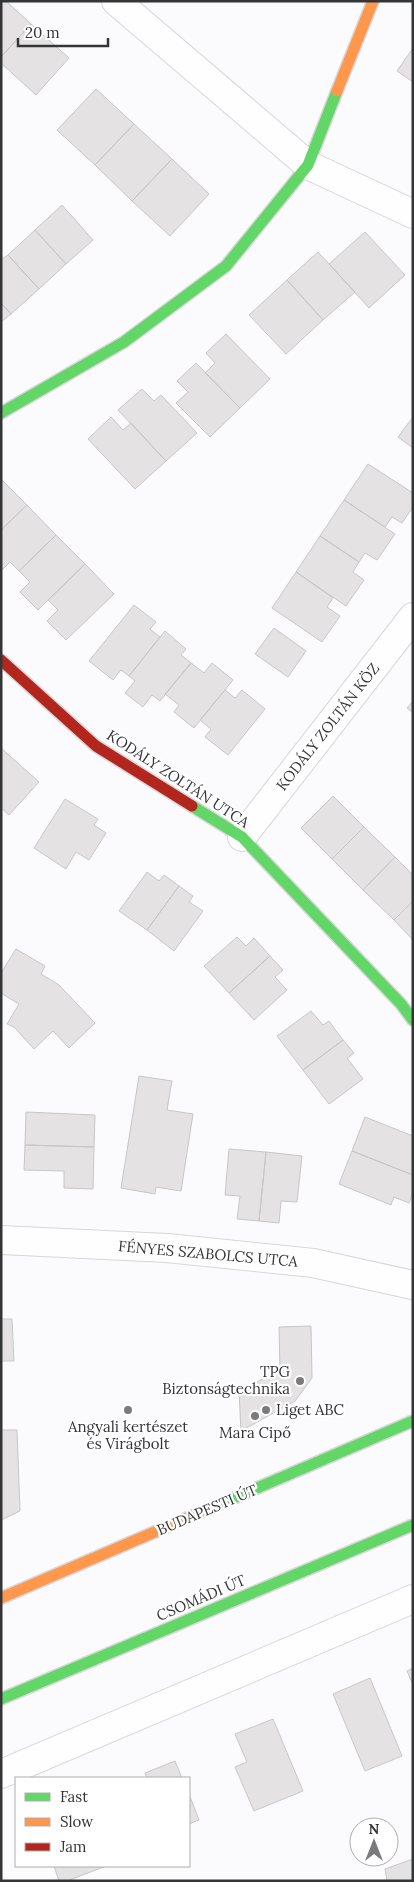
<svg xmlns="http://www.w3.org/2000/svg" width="414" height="1882" font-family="Lora,serif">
	<rect width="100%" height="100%" fill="#fbfbfd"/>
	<!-- building -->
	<path fill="#e4e2e3" stroke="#c8c6c7" d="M1,1h5l25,23 -30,33z
		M31,24l38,34 -33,37 -35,-32v-6z
		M413,48v34l-16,-11z
		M96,89l38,35 -39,41 -38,-35z
		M134,124l38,35 -40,42 -37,-36z
		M172,159l37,35 -39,42 -38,-35z
		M62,205l31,35 -27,24 -31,-34z
		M35,230l31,34 -27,25 -31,-34z
		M365,232l40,43 -36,33 -40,-44z
		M318,252l37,40 -32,28 -36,-40z
		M8,255l31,34 -28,25 -10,-11v-43z
		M287,280l36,40 -37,34 -37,-39z
		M1,303l10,11 -10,8z
		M226,334l44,45 -30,29 -35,-35 10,-10 -9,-10z
		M196,363l44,45 -30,29 -34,-34 12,-11 -11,-11z
		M142,389l12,12 7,-6 36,38 -31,28 -48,-51z
		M111,417l12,13 8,-7 35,38 -31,28 -47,-50z
		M413,417v31l-15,-11z
		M368,464l45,29v14l-11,16 -10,-6 -7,10 -41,-27z
		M1,479l26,26 -26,25z
		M344,500l51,34 -18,26 -12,-7 -6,9 -39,-26z
		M27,505l29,30 -37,36 -9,-9 -9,9v-41z
		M56,535l29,29 -47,46 -18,-18 10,-10 -11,-11z
		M320,536l39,26 -6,10 11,8 -18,26 -50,-34z
		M85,564l29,30 -48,46 -19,-19 11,-11 -10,-10z
		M296,572l37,26 -6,9 13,9 -18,26 -50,-34z
		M134,605l22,17 -6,7 10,8 -31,39 -8,-6 -8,10 -24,-19z
		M274,628l32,23 -18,26 -33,-23z
		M165,631l21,18 -5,6 10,8 -31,38 -8,-6 -9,12 -18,-14 10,-12 -6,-5z
		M191,663l13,10 8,-10 21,17 -39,48 -20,-16 5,-7 -14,-11z
		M225,690l10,8 7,-8 23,19 -37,46 -23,-18 6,-8 -11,-9z
		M413,701v12l-6,-5z
		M1,748l38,34 -30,33 -8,-7z
		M333,796l31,31 -32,32 -31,-31z
		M65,799l33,20 -4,6 12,8 -17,27 -13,-8 -10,17 -32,-21z
		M364,827l31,30 -32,33 -31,-31z
		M395,857l18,18v26l-19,19 -31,-30z
		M147,872l12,9 5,-6 15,11 -32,44 -28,-19z
		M179,886l14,10 -4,6 14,9 -29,40 -27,-21z
		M413,901v39l-19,-20z
		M237,937l9,9 8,-8 16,18 -41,37 -25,-27z
		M16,949l29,17 -4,8 18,11 36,38 -26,25 -16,-17 -19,18 -20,-22 -7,-3 12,-20 -18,-11v-20z
		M270,956l13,14 -8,7 12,13 -33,30 -25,-27z
		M311,1011l12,14 6,-4 14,19 -40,30 -26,-34z
		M343,1040l11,13 -7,5 16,21 -34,25 -26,-34z
		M139,1076l33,5 -5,29 26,4 -12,77 -25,-4 -1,7 -34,-6z
		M26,1112l69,3 -1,32 -69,-2z
		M365,1117l48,19v39l-61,-24z
		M25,1145l69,2 -1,42 -29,-1v-17l-40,-1z
		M229,1149l37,3 -7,69 -22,-2 3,-23 -15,-1z
		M352,1151l61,24v18l-4,10 -15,-6 -3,8 -52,-21z
		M266,1152l36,4 -5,46 -16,-1 -2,22 -20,-2z
		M1,1319h11l2,42h-13z
		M311,1326l1,52 -17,23 -54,30 -2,-40 41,-21 -1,-43z
		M1,1430h16l3,81 -19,9z
		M413,1668v17l-6,-14z
		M370,1678l32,78 -37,15 -32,-77z
		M273,1719l30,72 -49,20 -19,-44 12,-5 -12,-28z
		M175,1761l7,17h-35l-2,-5z
		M189,1794l10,26 -10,4z
		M413,1859v22h-26l-2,-12z
		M54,1866h52l-39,15h-8z"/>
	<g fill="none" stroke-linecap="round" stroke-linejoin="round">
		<defs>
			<path id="street" d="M116,1l192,164 105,49
				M242,837l171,-220
				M1,1240l166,8 146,15 100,22
				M1,1774l412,-175"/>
			<path id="fast" d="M1,413l123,-71 102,-76 82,-101 29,-74
				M192,806l50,31 159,167 12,16
				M213,1507l200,-86
				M1,1699l412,-174"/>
			<path id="slow" d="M337,91l36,-90
				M1,1598l212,-91"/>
			<path id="jam" d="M1,660l95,86 96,60"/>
		</defs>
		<!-- street casing -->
		<use href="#street" stroke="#d7d7d9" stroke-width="30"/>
		<!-- fast casing -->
		<use href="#fast" stroke="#d7d7d9" stroke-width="14"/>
		<!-- slow casing -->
		<use href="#slow" stroke="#d7d7d9" stroke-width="14"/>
		<!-- jam casing -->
		<use href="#jam" stroke="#d7d7d9" stroke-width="14"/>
		<!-- street -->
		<use href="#street" stroke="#fefeff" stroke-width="28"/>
		<!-- fast -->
		<use href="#fast" stroke="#63d668" stroke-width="11"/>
		<!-- slow -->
		<use href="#slow" stroke="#ff974d" stroke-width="11"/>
		<!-- jam -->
		<use href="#jam" stroke="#b3261e" stroke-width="11"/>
	</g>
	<!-- markers -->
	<g fill="#7a7a7c" stroke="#fff" stroke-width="2">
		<circle cx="300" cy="1381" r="5"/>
		<circle cx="128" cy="1410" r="5"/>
		<circle cx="266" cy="1410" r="5"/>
		<circle cx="255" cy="1416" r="5"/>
	</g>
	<g text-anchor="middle" stroke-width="4.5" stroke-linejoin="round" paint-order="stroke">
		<!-- street labels -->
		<g font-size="15" fill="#343537" stroke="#fff">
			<text transform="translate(328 727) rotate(-52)" y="5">KODÁLY ZOLTÁN KÖZ</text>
			<text transform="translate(178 779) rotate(33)" y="5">KODÁLY ZOLTÁN UTCA</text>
			<text transform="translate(208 1254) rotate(5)" y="5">FÉNYES SZABOLCS UTCA</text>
			<text transform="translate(207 1510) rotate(-23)" y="5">BUDAPESTI ÚT</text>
			<text transform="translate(201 1598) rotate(-23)" y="5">CSOMÁDI ÚT</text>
		</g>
		<!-- poi labels -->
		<g font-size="15" fill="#343537" stroke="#fff">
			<text x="290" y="1377" text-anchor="end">TPG<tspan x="290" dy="17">Biztonságtechnika</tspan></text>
			<text x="276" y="1415" text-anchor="start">Liget ABC</text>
			<text x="128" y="1432">Angyali kertészet<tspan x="128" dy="17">és Virágbolt</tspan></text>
			<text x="255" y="1438">Mara Cipő</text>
		</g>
	</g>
	<!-- border -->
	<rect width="414" height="1882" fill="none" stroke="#343537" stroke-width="5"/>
	<!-- legend -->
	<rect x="15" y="1777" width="175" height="90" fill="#ffffff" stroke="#aeaeaf"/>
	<rect x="25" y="1793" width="25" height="8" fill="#63d668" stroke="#aeaeaf"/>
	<text x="60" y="1802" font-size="15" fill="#343537">Fast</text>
	<rect x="25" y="1818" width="25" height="8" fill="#ff974d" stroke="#aeaeaf"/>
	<text x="60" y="1827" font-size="15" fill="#343537">Slow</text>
	<rect x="25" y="1843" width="25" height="8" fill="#b3261e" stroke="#aeaeaf"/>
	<text x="60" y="1852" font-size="15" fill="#343537">Jam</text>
	<!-- north arrow -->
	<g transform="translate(374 1842)"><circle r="24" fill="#ffffff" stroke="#aeaeaf"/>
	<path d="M0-4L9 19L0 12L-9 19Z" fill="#7a7a7c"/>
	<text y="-8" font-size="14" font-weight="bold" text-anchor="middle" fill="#343537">N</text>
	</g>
	<!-- scale -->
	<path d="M18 38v8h90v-8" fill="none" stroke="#343537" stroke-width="2.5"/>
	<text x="25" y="38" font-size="15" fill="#343537" stroke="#ffffff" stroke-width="4" paint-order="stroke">20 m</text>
</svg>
